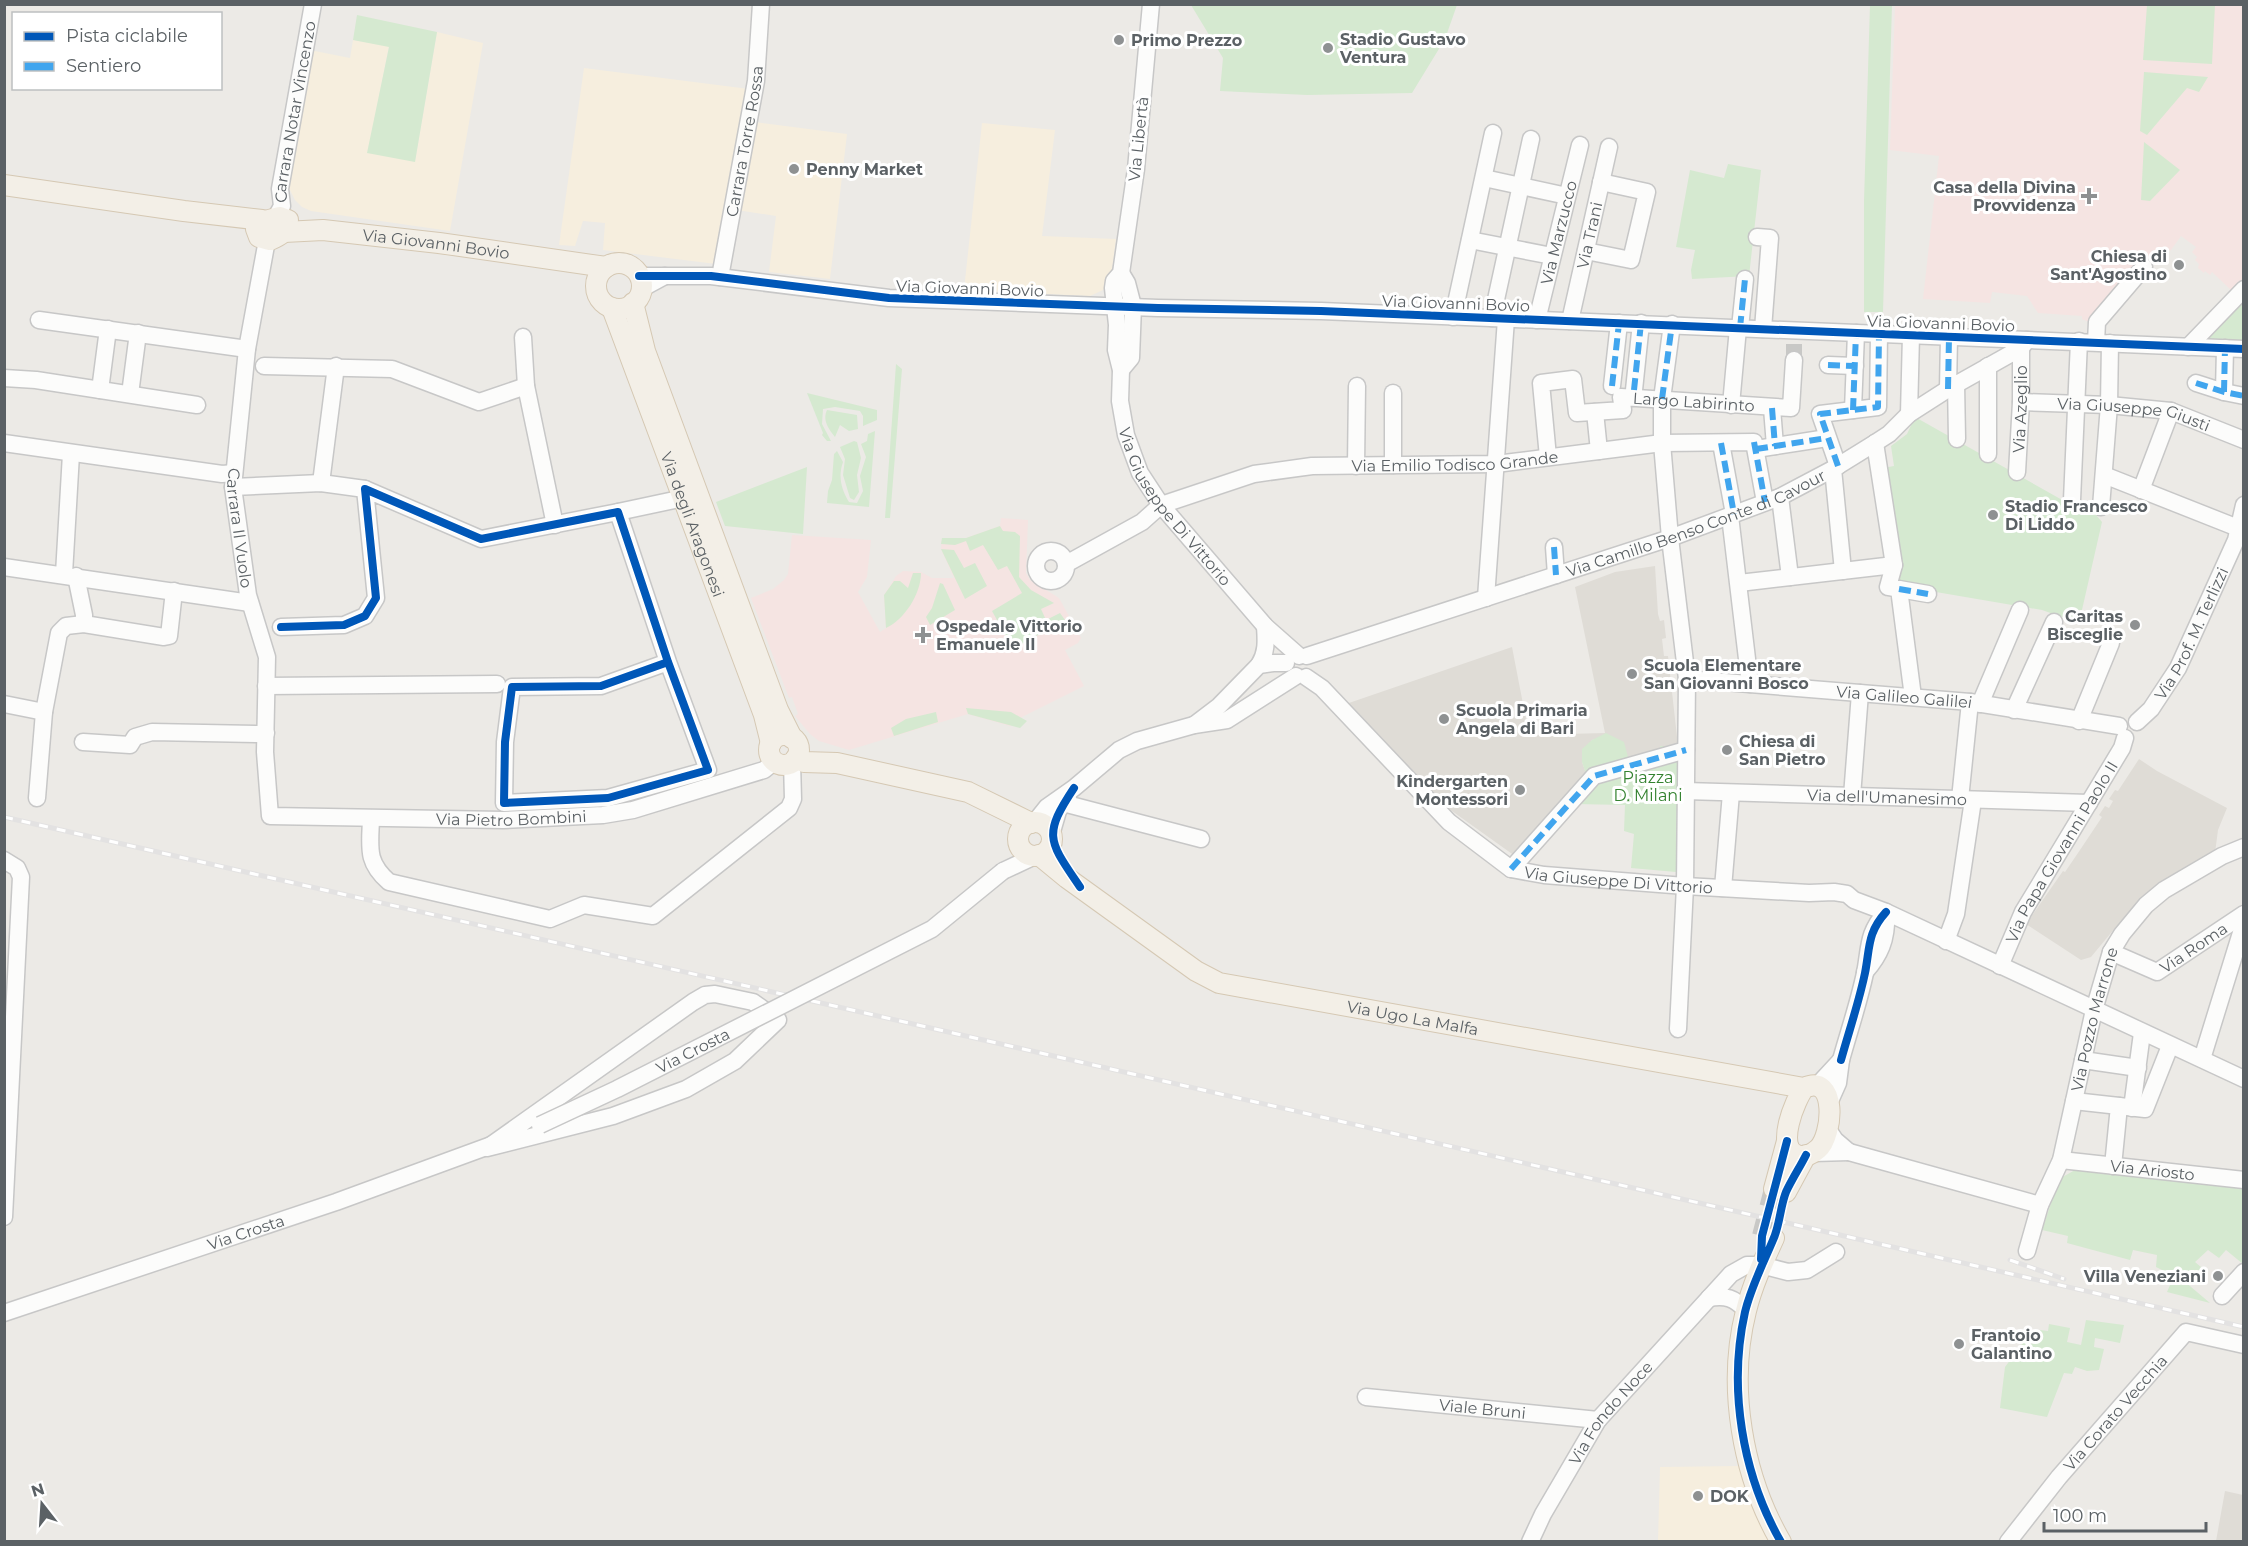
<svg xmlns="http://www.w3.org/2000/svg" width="2248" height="1546" font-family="Montserrat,sans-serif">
	<rect width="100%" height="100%" fill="#eceae6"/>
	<!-- commercial -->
	<path fill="#f6eede" d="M437,32l46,11 -33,188 -139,-20 -9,-4 -7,-7 -7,-14 22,-136 40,8 3,-18 36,6 -21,106 47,9z
		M584,68l165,21 -33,175 -113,-14 2,-27 -22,-2 -8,25 -16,-1z
		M747,121l100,13 -17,145 -61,-7 7,-56 -39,-6z
		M982,123l73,7 -13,106 74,3 -5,38 -8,13 -13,6 -126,-6z
		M1739,1466l34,75 -115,1 2,-75z"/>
	<!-- education -->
	<path fill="#dfdcd6" d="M1655,566l3,48 2,7 4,-1 2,18 -4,1 2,17h4l10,90h-18v8l-31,8 -29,-24 -8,2 -10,22 5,14 -72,80 -70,-50 -99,-102 166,-57 17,88 76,-2 -30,-146 40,-15z
		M2139,759l18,12 70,37 -9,22 -3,23 -43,22 -27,21 -30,32 -24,29 -10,3 -55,-36 37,-53 2,1 15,-22 22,-33 -3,-2 6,-9 4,2 4,-7 -4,-2 6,-9 3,1z
		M2225,1491l18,4v46h-27z"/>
	<!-- medical -->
	<path fill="#f5e4e2" d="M1895,5h348l1,274 -12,12 -20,-19 -2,3 -5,-4 -1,2 -6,-5 1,-4 -4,-4 2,-3 -5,-5 4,-5 -15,-11 -10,14 -9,5 1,3 -4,1 2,1 -2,3 -9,-3 -7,2 -52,61 -9,-4v-3l-44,-3 -11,-17 -35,-4 -2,11 -67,-4 16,-143 -49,-6z
		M1001,518l27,2 -2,53 4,7 29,18 22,40 -3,5 -13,7 19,36 -62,31 -12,9 -42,-12 -119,36 -30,-9 -9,-7 -15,-18 3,-2 -6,-17 -3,1 -38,-100 22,-9 11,-9 4,-6 4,-39 79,5 -4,37 -9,15 22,40 6,-4 -2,-33 12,-19 7,-5 18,1 11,6h22l-13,-29 1,-11h24l34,-12z"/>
	<!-- green -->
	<path fill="#d5e9d0" d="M1191,5h266l-12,34 -33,54 -105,2 -87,-4 3,-33z
		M1870,5h22l-9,307h-19v-111z
		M2147,5h68l-3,59 -69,-4z
		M357,15l80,17 -22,130 -48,-9 22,-106 -36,-7z
		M2144,72l64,5 -9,15 -12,-4 -40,47 -7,-4z
		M2144,142l36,28 -30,31 -9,-1z
		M1728,164l33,6 -12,106 -57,3 -1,-9 4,-20 -19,-3 14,-77 34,8z
		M2243,300v49l-55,-2z
		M896,364l6,5 -12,149h-5z
		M807,393l70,17v10l-14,6v-10l-3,-5 -25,-4 -12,2 -1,15 9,17h-4l-5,-6 1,-2z
		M827,410l30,5 1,14 -9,2 -9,-6 -5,12c-6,-8 -13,-16 -8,-27z
		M1915,417l149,84 26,7 12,14 -23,101 -37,-13 -147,-25 -12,-117 11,-2 -3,-20 16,-12z
		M875,431l-6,76 -42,-4 1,-12 4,-11 2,-26 3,-3 6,11c-5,14 -2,27 6,40l8,1 6,-12 -3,-15 6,-19 -5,-13 6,-3 1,-7z
		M854,441l3,1 4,16 -4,17 2,17 -5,8 -4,-2 -7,-23 2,-16 -5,-12z
		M807,467l-4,67 -78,-8 -9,-24z
		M1000,526l3,5 12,1 5,4 -1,41 12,13 23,13 -13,6 5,11 14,-7 5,7 -52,29 -21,-38 30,-18 -15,-27 -9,4 -15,-25 -13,6 -4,-10 -11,4 -14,-1 1,-6h24z
		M941,549l13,1 10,18 11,-5 12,23 -22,13z
		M913,573h8c0,21 -17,47 -35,55l-2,-33 10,-14h6l8,7z
		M940,583l3,1 12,26 -25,15 -4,-8 6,-9z
		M966,708l45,4 16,9 -7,7 -52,-14z
		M936,712l2,10 -44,14 -3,-8 15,-9z
		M1606,733l18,9 5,19 31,-7v-8h18l-2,126 -45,-4 3,-34 -10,-3 1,-26 -51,-1 13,-27 -5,-15v-13l10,-9z
		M2075,1170l168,18v76l-17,-14 -7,8 -11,-8 -13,12 12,10 -6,7 -10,-7 -7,9 26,22 -43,-11 7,-16 -18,-9 1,-12 -24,-5 -3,10 -63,-17 1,-7 -26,-6 17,-51z
		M2086,1320l38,5 -4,18 -25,-5 -1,9 10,2 -5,21 -12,1 -12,-4 -3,7 -8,-1 -17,44 -47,-9 5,-41 18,-24 13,1 4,-14 8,1 1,-7 21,4 -3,14 14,3z"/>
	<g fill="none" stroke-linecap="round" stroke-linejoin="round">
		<!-- minor-tunnel -->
		<path stroke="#c8c8c6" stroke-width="16" stroke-dasharray="16 8" stroke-linecap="butt" d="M1794,360v-19"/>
		<!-- major-tunnel -->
		<path stroke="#c8c8c6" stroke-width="20" stroke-dasharray="20 10" stroke-linecap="butt" d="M1762,1236l12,-47"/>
		<defs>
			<g id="minor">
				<path id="s1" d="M1151,4l-15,165 -15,104 -7,8 -1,7 4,37 -1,25 5,20 -1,31 6,34 14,38 21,32 104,121 34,30"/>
				<path d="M1484,178l83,18"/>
				<path id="s2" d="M276,217l6,-11 -2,-17 33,-185"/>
				<path d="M1757,237l13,1 -7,91"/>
				<path id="s3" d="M267,240l-20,109 -14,138 15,108 19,62 -2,95 5,64 233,4 100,-5 30,-5 131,-40 11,-9"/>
				<path d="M1470,240l82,16"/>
				<path d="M1586,251l45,9 16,-68 -46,-10"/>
				<path d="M1121,273l6,10 6,23 -2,52 -10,12"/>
				<path d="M639,276h72l178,22 269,10 163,3 923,38"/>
				<path id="s4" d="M720,277l36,-196 5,-77"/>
				<path d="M641,289l24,-13"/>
				<path d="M1453,317l40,-184"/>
				<path d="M1492,318l39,-179"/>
				<path d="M39,320l208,29"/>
				<path id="s5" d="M1537,320l43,-175"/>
				<path id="s6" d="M1570,321l39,-174"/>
				<path d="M1672,324l-10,75v44l8,95 17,141 -2,207 -7,143"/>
				<path d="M1740,328l5,-49"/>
				<path d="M523,337l3,49"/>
				<path d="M2096,342l1,-20 47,-55"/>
				<path d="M2188,347l56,-58"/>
				<path d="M1828,365l27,1"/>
				<path d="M264,366l128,3 87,33 47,-16 29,139"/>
				<path d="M4,378l32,2 161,25"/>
				<path d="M1956,383l1,56"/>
				<path d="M2196,383l28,9 20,4"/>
				<path d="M1612,386l7,-63"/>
				<path d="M1948,389l1,-52"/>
				<path d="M100,390l8,-61"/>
				<path d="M1634,390l7,-67"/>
				<path d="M2224,392l1,-44"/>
				<path d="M1393,393v72"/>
				<path d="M130,394l8,-61"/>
				<path id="s7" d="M2021,402l88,3 62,6 73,29"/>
				<path d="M1731,405l7,-77"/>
				<path d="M1772,408l3,38"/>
				<path d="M1853,410l3,-77"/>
				<path d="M1595,412l4,39"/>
				<path d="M1909,414l2,-79"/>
				<path d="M4,443l218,31 12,-1"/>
				<path d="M1721,443l13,71"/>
				<path d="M1875,443l19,122 -6,22 11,2 14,108"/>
				<path d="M1756,449l71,-11"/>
				<path d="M1988,454v-88"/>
				<path id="s8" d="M1548,457l-7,-74 32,-4 4,34 46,-3 -2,-13 170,11 3,-48"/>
				<path d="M1356,466l1,-80"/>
				<path d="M1838,466l-18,-52 58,-7 1,-73"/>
				<path d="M1833,469l10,102"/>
				<path id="s9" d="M2017,472l4,-70v-54"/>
				<path d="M2104,475l134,53"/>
				<path d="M321,483l15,-117"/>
				<path d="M233,487l88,-4 44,6"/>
				<path d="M2141,490l30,-79"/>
				<path d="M1780,497l10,80"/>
				<path d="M2072,500l7,-159"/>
				<path d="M2101,507l8,-102 1,-62"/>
				<path d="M618,512l75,-16"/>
				<path d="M1730,516l20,168"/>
				<path d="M1554,547l2,28"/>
				<circle cx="1051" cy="566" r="15"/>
				<path id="s10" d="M1066,564l76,-42 19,-17 93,-31 58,-8 184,-2 166,-21 92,-1 11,60"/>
				<path d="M4,567l246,36"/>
				<path d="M64,574l7,-120"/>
				<path d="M76,576l8,39v9"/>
				<path d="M1739,583l155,-18"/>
				<path d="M1899,589l29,5"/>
				<path d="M1486,598l20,-279"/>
				<path d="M281,627l63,-2 21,-9 11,-18 -11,-109 116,50 137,-27 50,150 40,108 -100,28 -104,5 1,-61 7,-55 89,-1 67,-24"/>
				<path id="s11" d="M1307,656l363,-118 110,-41 53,-28 42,-26 14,-9 20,-20 39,-25 73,-41 6,-8"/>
				<path d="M1259,665c8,-13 7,-24 6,-39"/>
				<path id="s12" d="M1306,677l16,11 127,134 62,47 33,6 141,11 124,7 25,-1 13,2 7,6 32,12 358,167"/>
				<path id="s13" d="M1687,679l283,23 149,24"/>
				<path d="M266,686l231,-2"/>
				<path d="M4,704l40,8"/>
				<path d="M1980,704l40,-94"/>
				<path d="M2014,710l40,-88"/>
				<path d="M2079,721l32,-78"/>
				<path id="s14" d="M2137,722l14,-13 27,-41 58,-128 8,-35"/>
				<path d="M1194,725l25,-19 40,-41 14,-2h13"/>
				<path d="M83,742l47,3 5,-8 17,-5 106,2 8,-1"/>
				<path id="s15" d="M1685,791l404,12"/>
				<path d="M1852,796l8,-103"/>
				<path d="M37,798l7,-86 15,-79 7,-7 18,-2 80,13 5,-1 5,-45"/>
				<path d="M1960,799l10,-97"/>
				<path d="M1063,803l138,36"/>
				<path d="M371,819c-1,29 -5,43 18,63l161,37 34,-14 69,11 136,-108 4,-9 -1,-37"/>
				<path d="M1035,822l12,-15 27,-19 45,-38 18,-9 57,-16 33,-5 69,-44"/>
				<path d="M1051,835l7,-24 10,-15"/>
				<path d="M4,860l13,8 4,9 -17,340"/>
				<path d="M1511,869l83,-93 92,-26"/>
				<path d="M1003,871l32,-15"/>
				<path d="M1723,888l8,-95"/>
				<path d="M1946,941l10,-27 17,-114"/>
				<path id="s16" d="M2111,952l46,20 87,-58"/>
				<path id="s17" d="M2000,966l23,-54 99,-164 3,-10"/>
				<path d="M1865,972c15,-17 22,-33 21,-56"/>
				<path d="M715,994l38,8 25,18 -43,41 -49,28 -73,27 -126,32 206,-146 12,-7z"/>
				<path d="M2202,1059l42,-136"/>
				<path d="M1841,1060c8,-29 18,-58 24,-87 5,-25 2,-40 21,-61"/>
				<path d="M2083,1060l55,8"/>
				<path d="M1816,1087l25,-27 -3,23 -8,18"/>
				<path d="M2074,1101l45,5 -6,60"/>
				<path d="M2119,1106l26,3 25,-63"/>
				<path d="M2132,1108l10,-75"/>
				<path d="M1849,1152l191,53"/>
				<path d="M1813,1153l36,-1 -14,-12 -8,-12"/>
				<path id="s18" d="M2061,1160l183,20"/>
				<path id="s19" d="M2027,1251l13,-46 21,-45 33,-150 17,-58 11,-18 24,-29 18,-15 58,-34 22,-9"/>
				<path d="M2222,1296l22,-24"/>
				<path d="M1709,1298c17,-3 25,0 37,12"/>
				<path id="s20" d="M4,1313l332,-111 161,-59"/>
				<path id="s21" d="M1366,1397l232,23"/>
				<path id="s22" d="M1530,1542l13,-28 55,-94 133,-146 16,-9h14l27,7 19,-2 29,-18"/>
				<path id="s23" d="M2008,1542l51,-65 127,-145 58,13"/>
			</g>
			<g id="major">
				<path d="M4,185l180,26 78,9"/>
				<path d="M280,217l8,3c0,12 -9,16 -18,20l-11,-3 -3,-8 2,-6z"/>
				<path id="s24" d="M284,232l39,-2 116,13 167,24"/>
				<circle cx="619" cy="286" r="23"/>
				<path d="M633,303l12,48 133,359 14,28"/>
				<path id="s25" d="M612,308l152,407 7,28"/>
				<circle cx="784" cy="750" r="15"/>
				<path d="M796,758l8,4 33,1 131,29 63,31"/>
				<circle cx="1035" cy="839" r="17"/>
				<path id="s26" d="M1039,855l28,23 129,93 23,12 585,105c34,-16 29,48 14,61 -6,5 -14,9 -21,6 -22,-7 -2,-55 7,-67"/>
				<path d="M1774,1189l13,-48"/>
				<path d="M1786,1192l20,-37"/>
				<path d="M1774,1238c-11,24 -22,48 -28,73 -19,75 -4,164 35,231"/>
			</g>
		</defs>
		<!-- minor casing -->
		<use href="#minor" stroke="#c7c7c7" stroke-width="19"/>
		<!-- major casing -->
		<use href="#major" stroke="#d5c8b3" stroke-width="22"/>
		<!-- minor -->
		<use href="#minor" stroke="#fcfcfb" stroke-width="16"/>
		<!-- major -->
		<use href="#major" stroke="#f3efe7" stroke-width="20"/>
		<defs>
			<path id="rail" d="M4,817l2240,510
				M2010,1260l54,19"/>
		</defs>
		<!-- rail casing -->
		<use href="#rail" stroke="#e3e2e2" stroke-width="5"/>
		<!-- rail -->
		<use href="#rail" stroke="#fff" stroke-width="3" stroke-dasharray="9" stroke-linecap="butt"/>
		<defs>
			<g id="minor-bridge">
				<path id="s27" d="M540,1125l77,-36 315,-160 71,-58"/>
			</g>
		</defs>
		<!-- minor-bridge casing -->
		<use href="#minor-bridge" stroke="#c7c7c7" stroke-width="19" stroke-linecap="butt"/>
		<!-- minor-bridge -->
		<use href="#minor-bridge" stroke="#fcfcfb" stroke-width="16"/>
		<!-- quiet -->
		<path stroke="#40a5ee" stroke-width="6" stroke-dasharray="12 6" stroke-linecap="butt" d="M1740,328l5,-49
			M1828,365l27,1
			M2196,383l28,9 20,4
			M1612,386l7,-63
			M1948,389l1,-52
			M1634,390l7,-67
			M2224,392l1,-44
			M1662,399l10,-75
			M1772,408l3,38
			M1853,410l3,-77
			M1754,442l11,60
			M1721,443l13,71
			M1756,449l71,-11
			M1838,466l-18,-52 58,-7 1,-73
			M1554,547l2,28
			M1899,589l29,5
			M1511,869l83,-93 92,-26"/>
		<defs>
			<path id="cycleway" d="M639,276h72l178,22 269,10 163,3 923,38
				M281,627l63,-2 21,-9 11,-18 -11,-109 116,50 137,-27 50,150 40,108 -100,28 -104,5 1,-61 7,-55 89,-1 67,-24
				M1074,788c-32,48 -25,53 6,99
				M1841,1060c8,-29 18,-58 24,-87 5,-25 2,-40 21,-61
				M1761,1259l1,-23 25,-95
				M1781,1542c-39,-68 -53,-154 -36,-230 6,-25 18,-48 28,-72 7,-15 7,-33 13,-48 6,-13 14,-25 20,-37"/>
		</defs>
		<!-- cycleway casing -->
		<use href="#cycleway" stroke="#fff" stroke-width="11"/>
		<!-- cycleway -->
		<use href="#cycleway" stroke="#0057b8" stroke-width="8"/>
	</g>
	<!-- markers -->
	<g fill="#8e9192" stroke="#fff" stroke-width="2">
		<circle cx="1119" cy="40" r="6"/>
		<circle cx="1328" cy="48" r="6"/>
		<circle cx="794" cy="169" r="6"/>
		<path d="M2086 187h6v6h6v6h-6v6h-6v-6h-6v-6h6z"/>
		<circle cx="2179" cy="265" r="6"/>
		<circle cx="1993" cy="515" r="6"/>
		<circle cx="2135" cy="625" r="6"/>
		<path d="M920 626h6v6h6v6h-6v6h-6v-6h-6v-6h6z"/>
		<circle cx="1632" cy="674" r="6"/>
		<circle cx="1444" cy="719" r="6"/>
		<circle cx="1727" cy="750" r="6"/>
		<circle cx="1520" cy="790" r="6"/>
		<circle cx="2218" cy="1276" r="6"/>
		<circle cx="1959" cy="1344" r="6"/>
		<circle cx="1698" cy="1496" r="6"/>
	</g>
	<g text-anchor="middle" stroke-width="6" stroke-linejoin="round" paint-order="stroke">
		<!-- poi labels -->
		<g font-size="16" font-weight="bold" fill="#5b6165" stroke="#fff" text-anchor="start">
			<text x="1340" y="45">Stadio Gustavo<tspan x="1340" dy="18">Ventura</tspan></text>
			<text x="1131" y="46">Primo Prezzo</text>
			<text x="806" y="175">Penny Market</text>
			<text x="2076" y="193" text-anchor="end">Casa della Divina<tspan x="2076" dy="18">Provvidenza</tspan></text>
			<text x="2167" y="262" text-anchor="end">Chiesa di<tspan x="2167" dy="18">Sant'Agostino</tspan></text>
			<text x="2005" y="512">Stadio Francesco<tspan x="2005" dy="18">Di Liddo</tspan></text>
			<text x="2123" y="622" text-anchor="end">Caritas<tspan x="2123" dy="18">Bisceglie</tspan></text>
			<text x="936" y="632">Ospedale Vittorio<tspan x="936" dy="18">Emanuele II</tspan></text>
			<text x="1644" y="671">Scuola Elementare<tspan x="1644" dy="18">San Giovanni Bosco</tspan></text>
			<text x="1456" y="716">Scuola Primaria<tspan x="1456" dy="18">Angela di Bari</tspan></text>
			<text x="1739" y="747">Chiesa di<tspan x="1739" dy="18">San Pietro</tspan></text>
			<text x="1508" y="787" text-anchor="end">Kindergarten<tspan x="1508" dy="18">Montessori</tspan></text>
			<text x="2206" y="1282" text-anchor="end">Villa Veneziani</text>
			<text x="1971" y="1341">Frantoio<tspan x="1971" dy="18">Galantino</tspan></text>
			<text x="1710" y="1502">DOK</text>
		</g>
		<!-- street labels -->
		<g font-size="16" fill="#5b6165" stroke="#fff">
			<text dy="6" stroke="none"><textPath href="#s2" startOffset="108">Carrara Notar Vincenzo</textPath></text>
			<text transform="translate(1138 139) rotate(-84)" y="6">Via Libertà</text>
			<text dy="6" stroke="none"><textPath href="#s4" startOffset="138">Carrara Torre Rossa</textPath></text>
			<text dy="6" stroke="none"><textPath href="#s5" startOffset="90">Via Marzucco</textPath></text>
			<text dy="6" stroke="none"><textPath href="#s6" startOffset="88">Via Trani</textPath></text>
			<text dy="6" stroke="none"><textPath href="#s24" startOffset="153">Via Giovanni Bovio</textPath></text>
			<text transform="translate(970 288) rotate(2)" y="6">Via Giovanni Bovio</text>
			<text transform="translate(1456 303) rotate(2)" y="6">Via Giovanni Bovio</text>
			<text transform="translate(1941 323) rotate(2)" y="6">Via Giovanni Bovio</text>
			<text dy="6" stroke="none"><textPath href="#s8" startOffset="273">Largo Labirinto</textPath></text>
			<text dy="6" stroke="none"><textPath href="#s9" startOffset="63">Via Azeglio</textPath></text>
			<text dy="6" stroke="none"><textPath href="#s7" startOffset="114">Via Giuseppe Giusti</textPath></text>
			<text dy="6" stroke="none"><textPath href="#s10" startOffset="412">Via Emilio Todisco Grande</textPath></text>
			<text dy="6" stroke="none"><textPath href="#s1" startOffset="524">Via Giuseppe Di Vittorio</textPath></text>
			<text dy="6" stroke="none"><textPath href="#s11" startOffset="411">Via Camillo Benso Conte di Cavour</textPath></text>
			<text dy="6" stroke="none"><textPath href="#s25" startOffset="231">Via degli Aragonesi</textPath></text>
			<text dy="6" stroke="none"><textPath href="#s3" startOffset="291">Carrara Il Vuolo</textPath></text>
			<text dy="6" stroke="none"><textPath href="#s14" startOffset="105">Via Prof. M. Terlizzi</textPath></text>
			<text dy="6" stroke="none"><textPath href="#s13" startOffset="218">Via Galileo Galilei</textPath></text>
			<text dy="6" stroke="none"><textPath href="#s15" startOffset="202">Via dell'Umanesimo</textPath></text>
			<text dy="6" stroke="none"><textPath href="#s3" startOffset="824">Via Pietro Bombini</textPath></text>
			<text dy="6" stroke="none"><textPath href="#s17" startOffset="130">Via Papa Giovanni Paolo II</textPath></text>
			<text dy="6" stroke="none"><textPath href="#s12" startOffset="390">Via Giuseppe Di Vittorio</textPath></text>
			<text dy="6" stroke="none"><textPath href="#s16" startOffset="94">Via Roma</textPath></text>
			<text dy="6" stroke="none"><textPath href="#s26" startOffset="418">Via Ugo La Malfa</textPath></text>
			<text dy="6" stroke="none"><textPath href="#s19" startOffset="242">Via Pozzo Marrone</textPath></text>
			<text dy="6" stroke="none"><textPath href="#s27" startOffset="170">Via Crosta</textPath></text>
			<text dy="6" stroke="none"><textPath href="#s18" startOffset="92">Via Ariosto</textPath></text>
			<text dy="6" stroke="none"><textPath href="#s20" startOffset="255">Via Crosta</textPath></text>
			<text dy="6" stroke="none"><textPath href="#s21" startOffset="117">Viale Bruni</textPath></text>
			<text dy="6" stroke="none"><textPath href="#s23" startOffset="168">Via Corato Vecchia</textPath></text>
			<text dy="6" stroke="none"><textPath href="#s22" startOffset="153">Via Fondo Noce</textPath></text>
		</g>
		<!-- park labels -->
		<g font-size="16" fill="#33822f" stroke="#fff">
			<text x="1648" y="783">Piazza<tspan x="1648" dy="18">D. Milani</tspan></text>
		</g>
	</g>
	<!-- border -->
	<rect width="2248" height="1546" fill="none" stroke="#5b6165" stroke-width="12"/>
	<!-- legend -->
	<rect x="12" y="12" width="210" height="78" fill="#ffffff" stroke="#bdc0c1" stroke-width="1.5"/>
	<rect x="24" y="32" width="30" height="9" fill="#0057b8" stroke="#bdc0c1" stroke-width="1.5"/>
	<text x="66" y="42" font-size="18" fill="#5b6165">Pista ciclabile</text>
	<rect x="24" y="62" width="30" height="9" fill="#40a5ee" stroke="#bdc0c1" stroke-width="1.5"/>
	<text x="66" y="72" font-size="18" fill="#5b6165">Sentiero</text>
	<!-- north arrow -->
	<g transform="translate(42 1504) rotate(343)" stroke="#ffffff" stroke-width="4.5" paint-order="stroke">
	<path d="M0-4.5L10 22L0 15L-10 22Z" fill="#5b6165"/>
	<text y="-9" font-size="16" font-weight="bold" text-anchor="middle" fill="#5b6165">N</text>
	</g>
	<!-- scale -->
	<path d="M2044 1522v9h162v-9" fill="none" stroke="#5b6165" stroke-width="3"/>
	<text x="2053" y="1522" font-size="18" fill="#5b6165" stroke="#ffffff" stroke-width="4.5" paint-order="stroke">100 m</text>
</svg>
